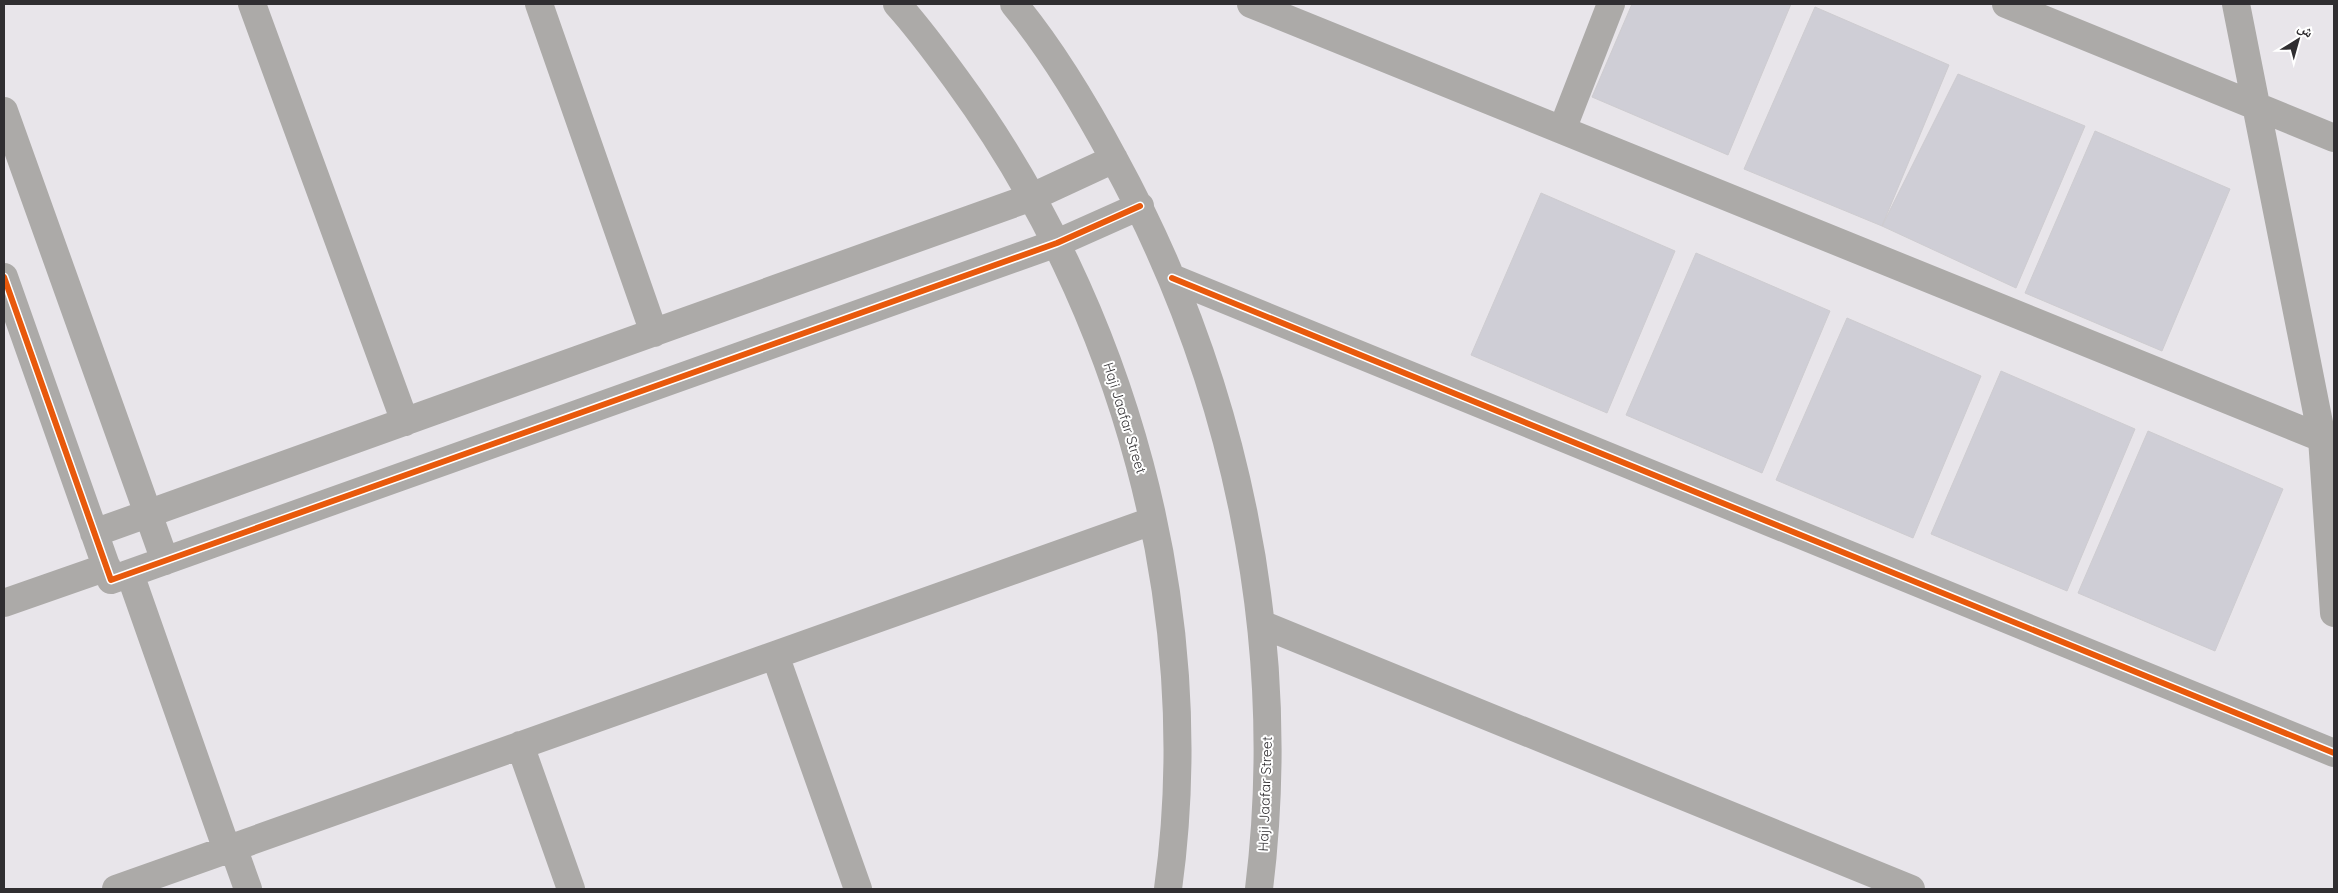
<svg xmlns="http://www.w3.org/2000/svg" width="2338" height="893" font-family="Quicksand,'Noto Naskh Arabic',sans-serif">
	<rect width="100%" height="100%" fill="#e8e5ea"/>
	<!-- building -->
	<path fill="#cfced6" stroke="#ceccd0" d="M1632,4h159l-63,151 -136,-58z
		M1815,7l134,58 -67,161 -138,-57z
		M1958,74l127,52 -69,162 -134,-62z
		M2095,131l135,58 -68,162 -137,-58z
		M1541,193l134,58 -68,162 -136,-58z
		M1696,253l134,58 -68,162 -136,-58z
		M1847,318l134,58 -68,162 -137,-58z
		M2001,371l134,58 -68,162 -136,-57z
		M2148,431l135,58 -68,162 -137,-58z"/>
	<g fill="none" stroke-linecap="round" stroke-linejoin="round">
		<!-- minor -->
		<path stroke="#acaaa8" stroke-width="28" d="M252,4l153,418
			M539,4l115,329
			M897,4c21,23 40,49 59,75 168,229 251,528 212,810
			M1014,4c39,47 71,101 100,155 121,221 176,479 145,730
			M1251,4l1083,439
			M2006,4l328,134
			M2236,4l86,434 12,175
			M4,111l161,450
			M1562,130l49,-126
			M4,277l107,303 946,-337 83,-37
			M1172,278l1162,475
			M94,533l938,-336 82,-38
			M130,574l97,276
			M4,603l103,-36
			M1261,624l650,265
			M775,655l83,234
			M520,745l51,144
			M233,847l15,42
			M116,889l1036,-368"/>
		<defs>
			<path id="cycleway" d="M4,277l107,303 946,-337 83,-37
				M1172,278l1162,475"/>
		</defs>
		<!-- cycleway casing -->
		<use href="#cycleway" stroke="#fff" stroke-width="9"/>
		<!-- cycleway -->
		<use href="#cycleway" stroke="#e8590c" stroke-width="6"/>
	</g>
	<g text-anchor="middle" stroke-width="4" stroke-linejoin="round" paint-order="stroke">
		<!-- street labels -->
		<g font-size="14" fill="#302e31" stroke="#fff">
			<text transform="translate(1125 418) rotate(73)" y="5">Haji Jaafar Street</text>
			<text transform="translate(1265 794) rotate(-88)" y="5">Haji Jaafar Street</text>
		</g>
	</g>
	<!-- border -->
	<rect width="2338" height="893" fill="none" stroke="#302e31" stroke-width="10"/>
	<!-- north arrow -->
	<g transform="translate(2298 40) rotate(37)" stroke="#ffffff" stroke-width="4" paint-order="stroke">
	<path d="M0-4L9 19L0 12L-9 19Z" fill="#302e31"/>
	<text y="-8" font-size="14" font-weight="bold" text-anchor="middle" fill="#302e31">ش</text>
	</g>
</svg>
